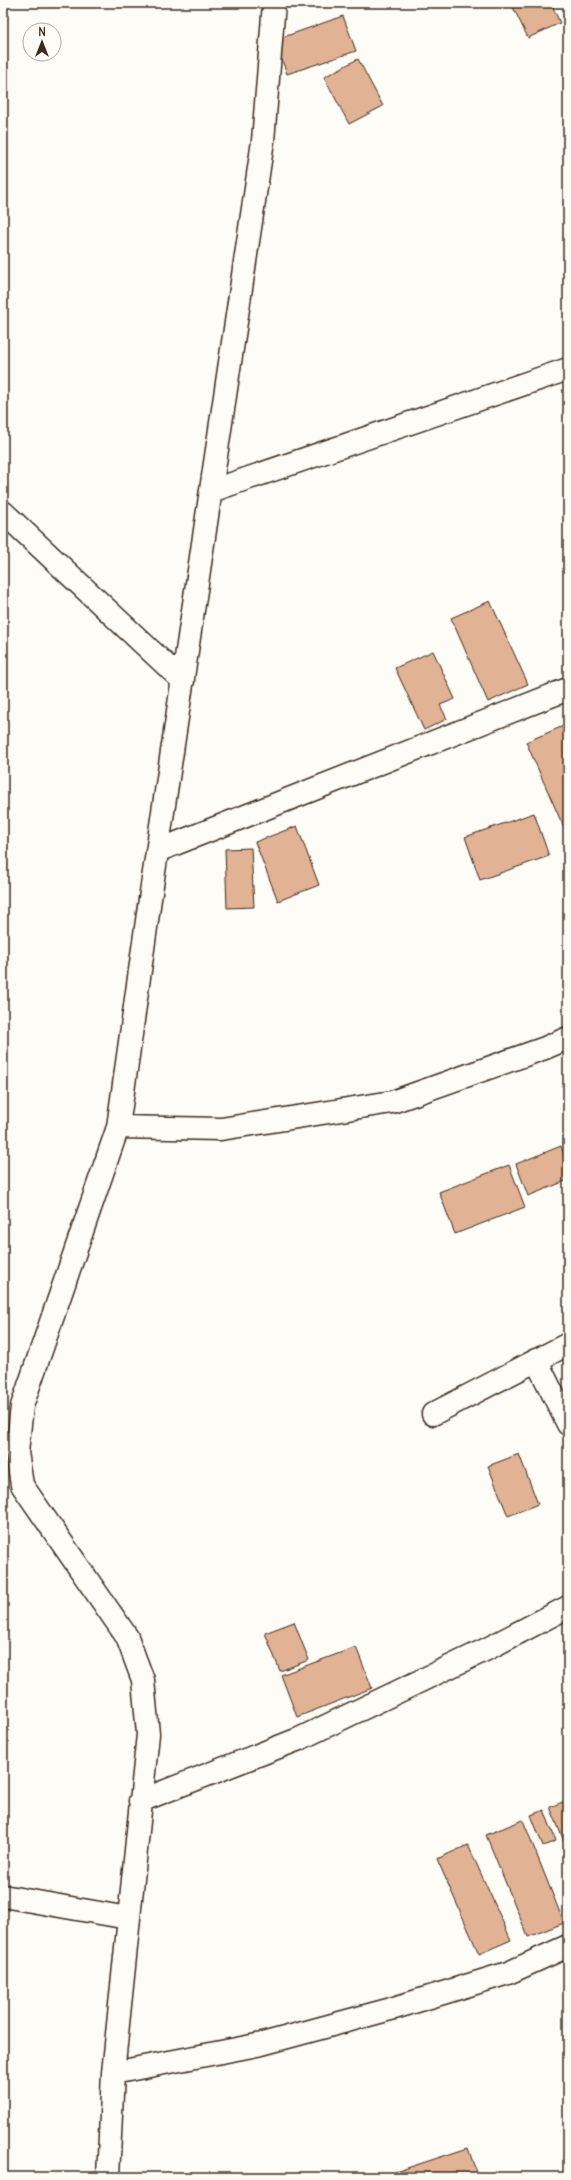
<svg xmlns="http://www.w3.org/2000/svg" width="571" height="2180" font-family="Delius,sans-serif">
	<rect width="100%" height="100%" fill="#fdfcf7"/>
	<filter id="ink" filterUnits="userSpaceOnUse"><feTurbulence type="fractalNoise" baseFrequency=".025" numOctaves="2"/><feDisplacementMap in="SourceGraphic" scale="8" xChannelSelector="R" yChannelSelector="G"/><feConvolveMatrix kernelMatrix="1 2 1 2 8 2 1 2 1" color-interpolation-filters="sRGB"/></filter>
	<g filter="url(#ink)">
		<!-- building -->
		<path fill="#e2b294" stroke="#3b2a1e" d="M511,3h40l9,20 -32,15z
			M343,16l13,35 -69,23 -12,-34z
			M358,59l25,47 -34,18 -25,-47z
			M490,601l38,83 -40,18 -37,-84z
			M433,651l22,48 -15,6 7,14 -23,11 -29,-62z
			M568,724v113l-42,-95z
			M534,813l15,43 -69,24 -15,-43z
			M297,826l22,59 -41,16 -23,-59z
			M251,848l3,59 -27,1 -2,-59z
			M561,1146l7,19v15l-40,16 -12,-32z
			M509,1165l16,42 -70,27 -16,-42z
			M519,1454l19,50 -30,12 -20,-50z
			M294,1622l15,38 -29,11 -15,-38z
			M356,1647l16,41 -75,29 -16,-42z
			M563,1802l5,13v36l-18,-44z
			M544,1810l12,31 -13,5 -12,-31z
			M523,1820l41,103 -36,14 -42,-102z
			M468,1845l43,95 -32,14 -42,-95z
			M468,2148l10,29h-82l-1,-5z"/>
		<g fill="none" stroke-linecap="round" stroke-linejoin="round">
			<defs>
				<path id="street" d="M211,491l357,-122
					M3,512l180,169
					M157,851l411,-162
					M118,1127l103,2 171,-27 153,-54 23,-10
					M536,1360l32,64
					M433,1414l135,-70
					M140,1801l159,-62 188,-90 81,-42
					M3,1896l125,22
					M113,2073l149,-29 129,-35 117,-36 60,-27
					M108,2177l5,-104 35,-339 -5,-54 -16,-43 -105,-152 -5,-33 5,-46 96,-279 32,-228 113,-758 11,-138"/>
			</defs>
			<!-- street casing -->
			<use href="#street" stroke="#3b2a1e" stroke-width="25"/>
			<!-- street -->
			<use href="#street" stroke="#fdfcf7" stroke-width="22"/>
		</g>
	</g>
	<!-- margin -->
	<rect width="571" height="2180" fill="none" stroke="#fdfcf7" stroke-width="16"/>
	<rect x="8" y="8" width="555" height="2164" fill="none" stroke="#3b2a1e" stroke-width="1.5" filter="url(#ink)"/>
	<!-- north arrow -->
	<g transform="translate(42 42)"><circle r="19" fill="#fdfcf7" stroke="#afa8a0"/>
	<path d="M0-3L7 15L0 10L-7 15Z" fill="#3b2a1e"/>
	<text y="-6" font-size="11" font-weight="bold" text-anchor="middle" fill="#3b2a1e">N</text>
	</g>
</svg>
